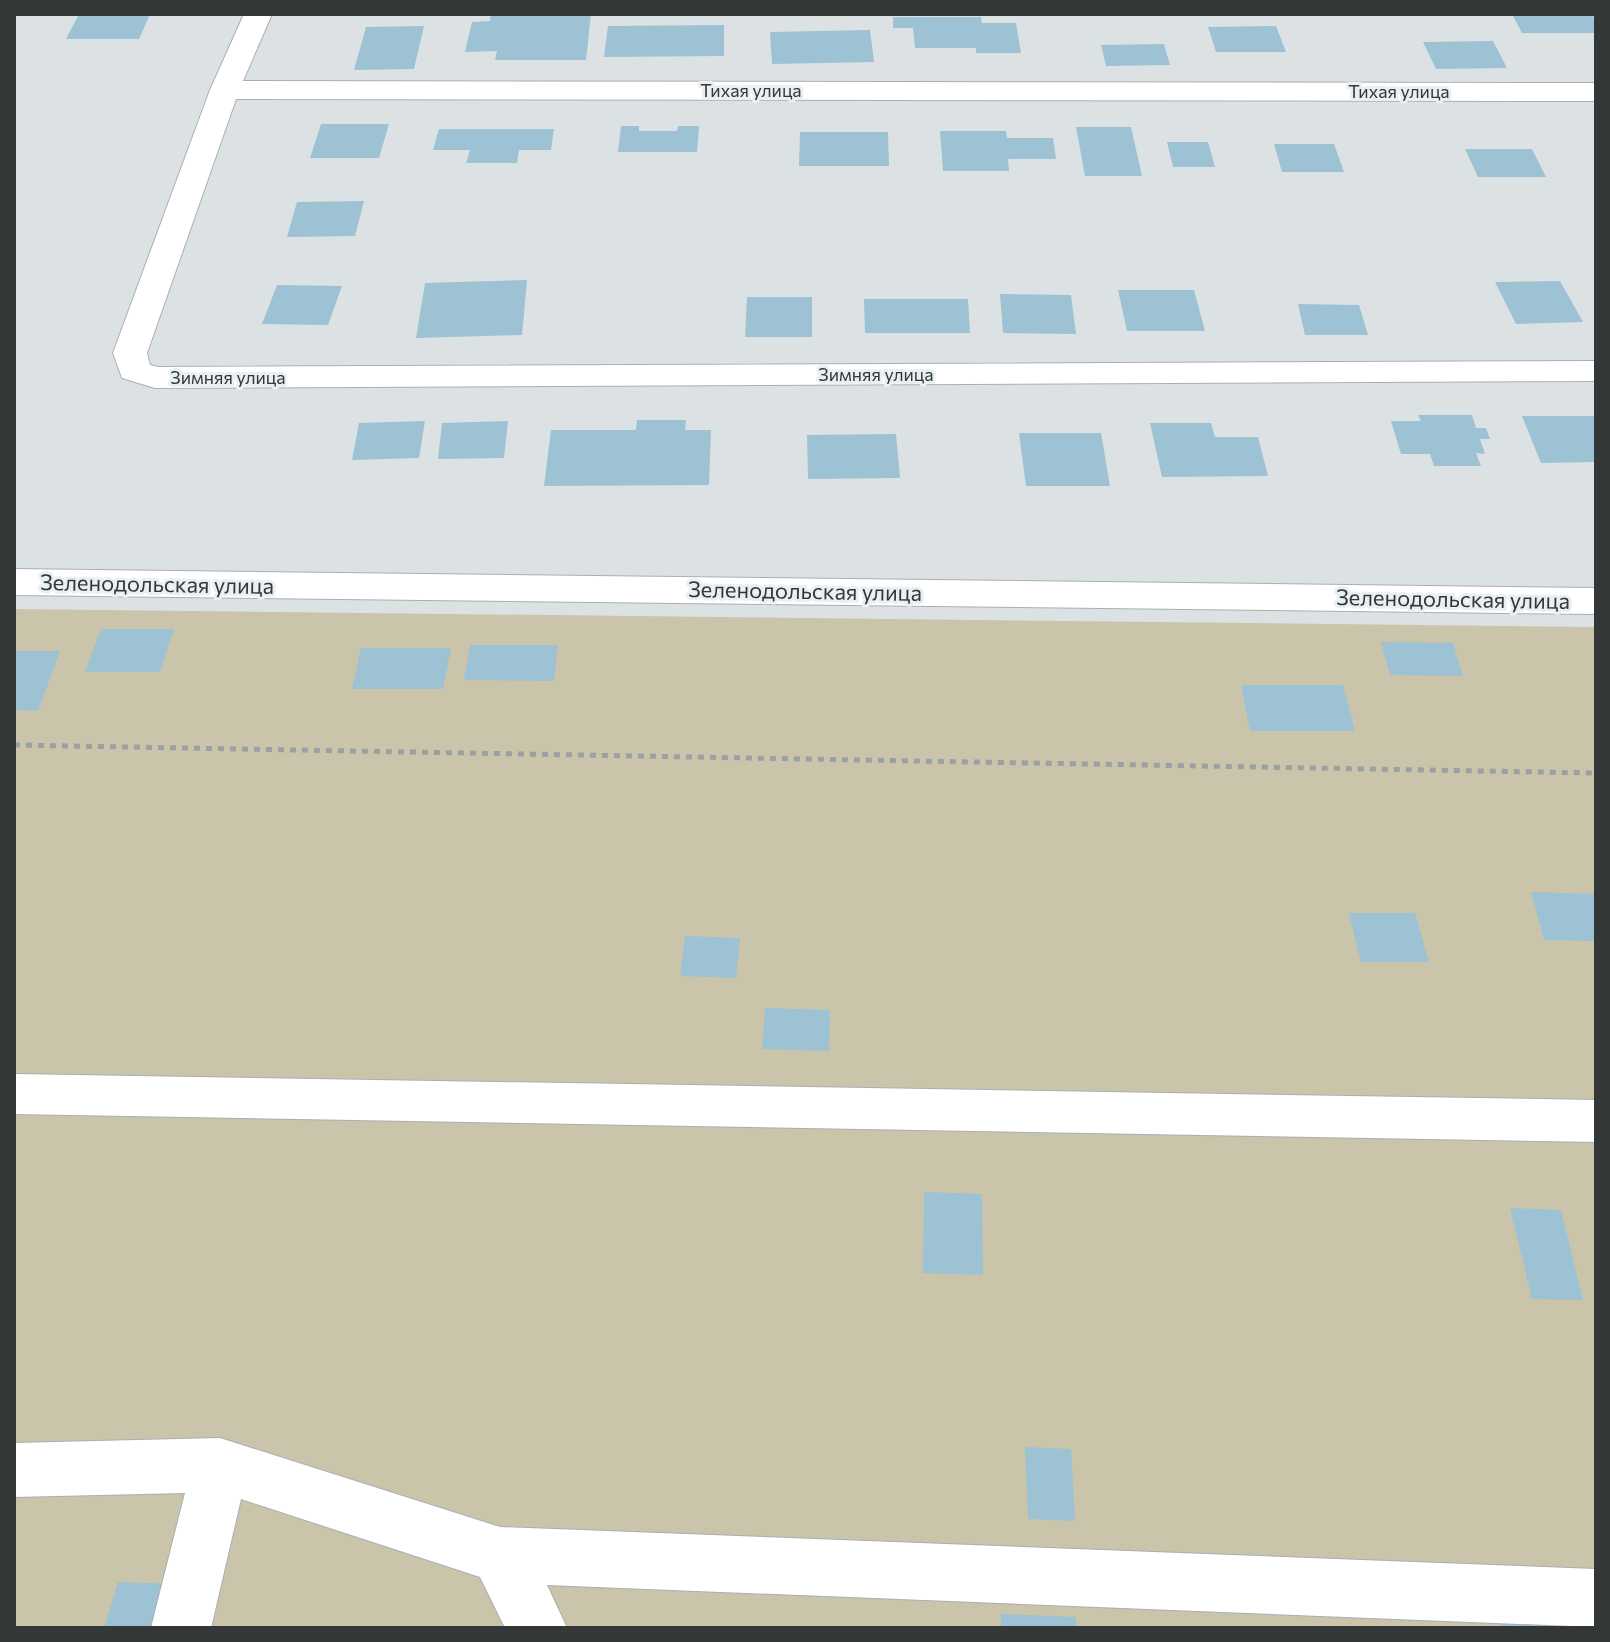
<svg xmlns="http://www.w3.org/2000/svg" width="1610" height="1642" font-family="Commissioner,sans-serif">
	<rect width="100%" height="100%" fill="#dce2e4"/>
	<!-- green -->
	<path fill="#cac4aa" d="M14,609l1582,18v1001h-1582z"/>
	<!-- building -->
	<path fill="#9cc2d3" d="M79,14h71l-11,25h-73z
		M491,14h100l-5,46h-91l2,-9 -32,1 7,-30 18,-1z
		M1512,14h81l3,19h-74z
		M893,17h88l1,6h34l5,30h-45v-5h-61l-2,-20h-20z
		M724,25v31l-120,1 4,-31z
		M424,26l-10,43 -60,1 12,-43z
		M1276,26l10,26h-70l-8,-25z
		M870,30l4,32 -102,2 -2,-32z
		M1493,41l14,27 -71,1 -13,-27z
		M1164,44l6,21 -64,1 -5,-21z
		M321,124h68l-10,34h-69z
		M621,126h18v5h38l1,-5h21l-2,26h-79z
		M1076,127h55l11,49h-57z
		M439,129h115l-3,21h-32l-2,13h-51l4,-13h-37z
		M940,131h66l1,7h46l3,21h-48l1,12h-66z
		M800,132h88l1,34h-90z
		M1167,142h41l7,25h-42z
		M1274,144h60l10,28h-62z
		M1465,149h67l14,28h-68z
		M364,201l-9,35 -68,1 10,-35z
		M527,280l-5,55 -106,3 9,-55z
		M1560,281l23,41 -67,2 -21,-42z
		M277,285l65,1 -14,39 -66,-1z
		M1118,290h76l11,41h-78z
		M1000,294l71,1 5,39 -73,-1z
		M747,297h65v40h-67z
		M864,299h104l2,34h-105z
		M1298,304l61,1 9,30h-63z
		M1418,415h54l4,13h10l4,11h-10l5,15 -9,-1 5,13h-47l-4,-12h-29l-10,-33h30z
		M1522,416h74v46l-55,1z
		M637,420h49l-1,10h26l-2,55 -165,1 7,-56h85z
		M425,421l-6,37 -67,2 7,-37z
		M508,421l-4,37 -66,1 4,-36z
		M1150,423h61l4,14h43l10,39 -106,1z
		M1019,433h82l9,53h-84z
		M896,434l4,44 -92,1 -1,-44z
		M101,629h73l-14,43h-75z
		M1381,642l72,1 10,33 -73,-1z
		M470,645h88l-4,36 -90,-1z
		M361,648h90l-8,41h-91z
		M14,651h46l-22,60 -24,-1z
		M1241,685h102l12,46h-105z
		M1531,892l65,2v47l-52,-1z
		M1349,913h66l14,49h-68z
		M685,936l55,2 -4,40 -56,-2z
		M765,1008l65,2 -1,41 -67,-2z
		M924,1192l58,2 1,81 -60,-2z
		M1510,1208l51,2 22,90 -51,-1z
		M1025,1447l46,2 4,72 -47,-2z
		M118,1582l53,2 -12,44h-55z
		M1001,1614l75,3 1,11h-76z
		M1499,1616l75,3 2,9h-75z"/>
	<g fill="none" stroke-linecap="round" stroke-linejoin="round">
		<defs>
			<path id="minor" d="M244,14h28l-29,67 1353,2v18l-1360,-2 -89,254 3,12 8,2 1438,-6v20l-1441,7 -33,-10 -9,-25 97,-263z
				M14,569l1582,19v26l-1582,-19z
				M14,1074l1582,26v42l-1582,-28z
				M220,1438l280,89 1096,42v58l-1049,-42 20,43h-62l-25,-51 -239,-78 -30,129h-60l34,-135 -171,4v-54z"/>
		</defs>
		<!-- minor casing -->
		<use href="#minor" stroke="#aaafb2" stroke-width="2"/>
		<!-- path -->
		<path stroke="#9ba0a1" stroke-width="5" stroke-dasharray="6 6" stroke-linecap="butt" d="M14,745l1582,28"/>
		<!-- minor -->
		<use href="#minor" fill="#fff" fill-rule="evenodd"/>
	</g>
	<g text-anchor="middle" stroke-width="6" stroke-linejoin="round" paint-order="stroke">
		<!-- far-street labels -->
		<g font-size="18" fill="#343738" stroke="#e9eff2">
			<text x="751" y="97">Тихая улица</text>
			<text x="1399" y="98">Тихая улица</text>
			<text x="876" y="381">Зимняя улица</text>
			<text x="228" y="384">Зимняя улица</text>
		</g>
		<!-- street labels -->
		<g font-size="22" fill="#343738" stroke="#e9eff2">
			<text transform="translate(157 584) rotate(1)" y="8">Зеленодольская улица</text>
			<text transform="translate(805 591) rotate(1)" y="8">Зеленодольская улица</text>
			<text transform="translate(1453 599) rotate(1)" y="8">Зеленодольская улица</text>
		</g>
	</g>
	<!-- border -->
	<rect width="1610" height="1642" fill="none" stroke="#343738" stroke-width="32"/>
</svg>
